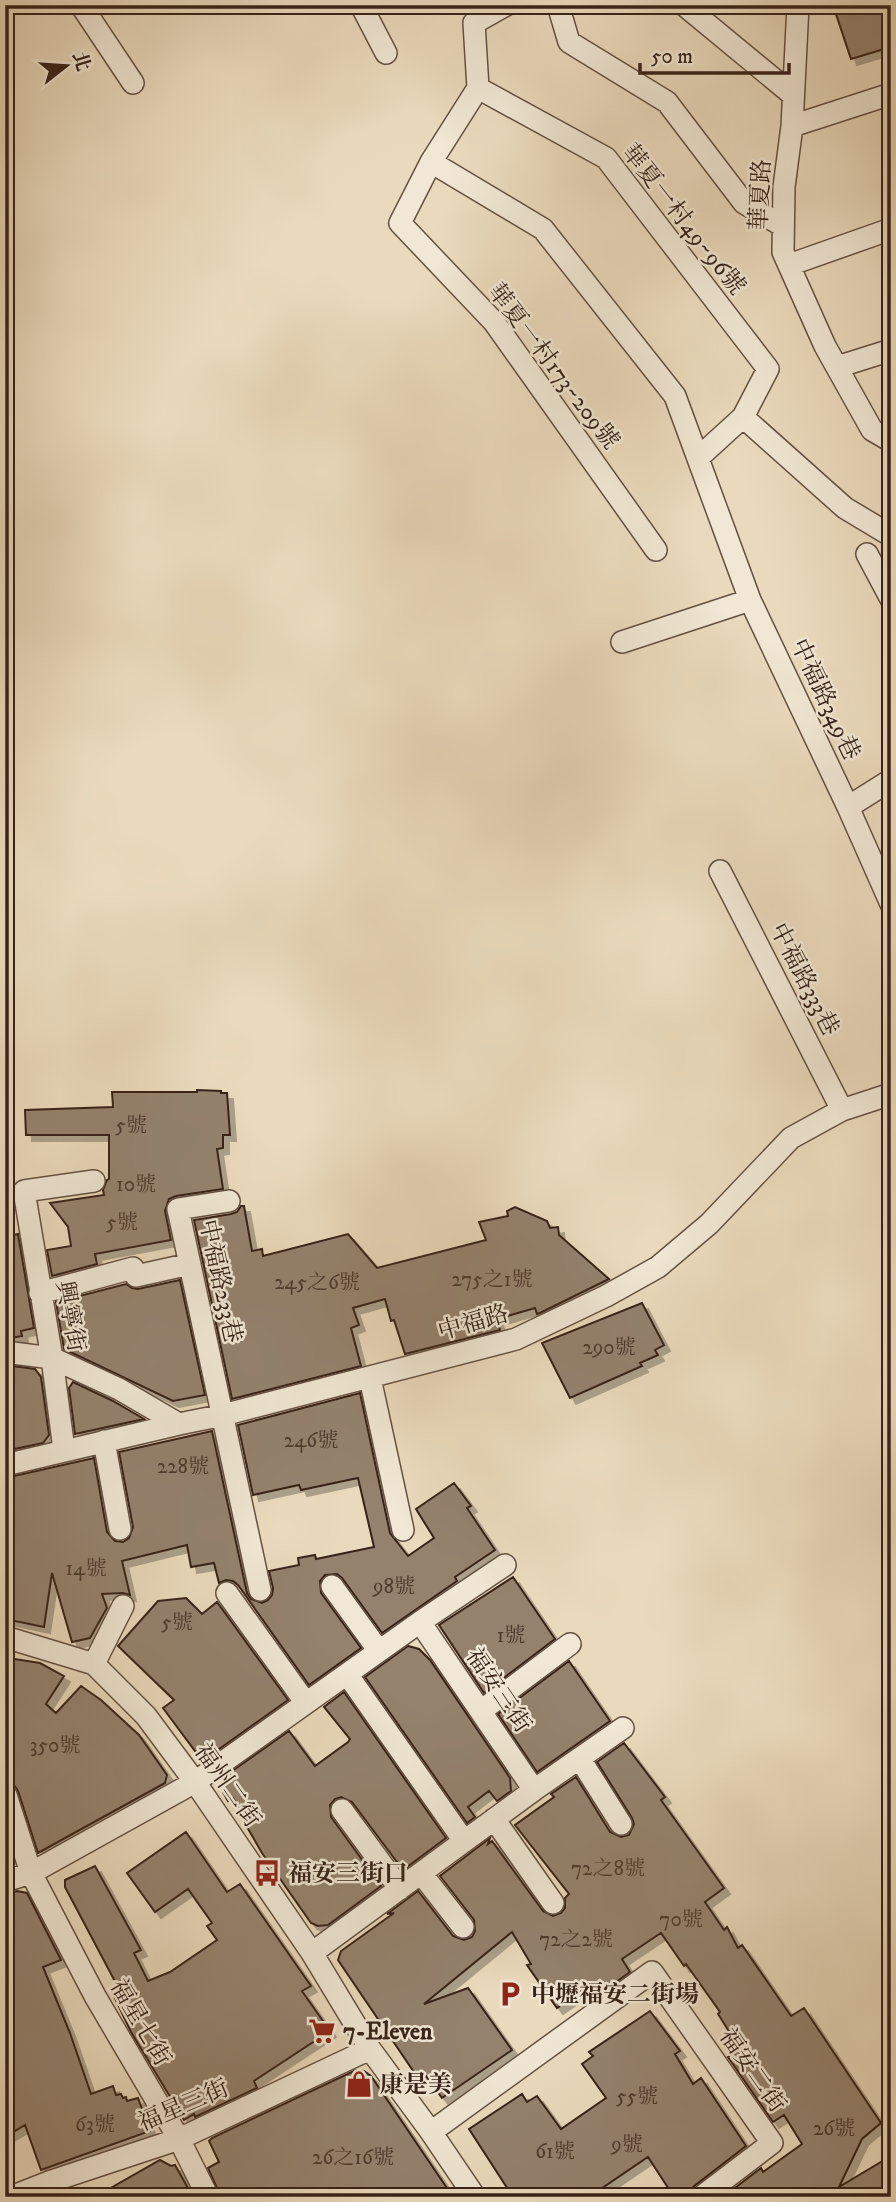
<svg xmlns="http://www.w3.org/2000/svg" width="896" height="2202" font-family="'IM FELL DW Pica','Noto Serif TC',serif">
	<defs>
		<filter id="shadow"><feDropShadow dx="6" dy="6" stdDeviation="0" flood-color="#0004"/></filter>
	</defs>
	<rect width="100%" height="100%" fill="#eadabd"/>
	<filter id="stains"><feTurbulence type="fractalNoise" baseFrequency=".00286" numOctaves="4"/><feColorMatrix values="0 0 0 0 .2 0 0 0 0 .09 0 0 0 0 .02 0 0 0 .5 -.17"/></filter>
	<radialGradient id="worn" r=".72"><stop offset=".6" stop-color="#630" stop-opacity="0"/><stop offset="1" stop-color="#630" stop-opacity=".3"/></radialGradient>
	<!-- building -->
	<path fill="#94826e" stroke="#372319" stroke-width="2" filter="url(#shadow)" d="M833,5h58v42l-40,12z
		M197,1090l24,1v2h6l3,42h-7v13l-6,1 6,40 -47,7 -7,3 -4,12 6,29 -76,14 2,10 -45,12 -5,-26 24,-4 -3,-19 -18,-24 54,-8 -1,-5 4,-10 2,-1v-44h-83l-1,-25 88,-3 -1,-15h85z
		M241,1206h3l8,45 10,-2 1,7 85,-22 29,34 109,-28 -7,-18 29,-6 -1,-5 8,-4 32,14 3,7 8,-1 1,8 50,44 -69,34 -3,1 -2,-6 -38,11 3,11 -95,24 -11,-34 -3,1 -6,-22 -32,9 6,17 -8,3 10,38 -129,33 -38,-179 37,-6 6,-2z
		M18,1234l16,94 -13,3 1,5 -17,3v-102z
		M180,1280l25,115 -32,6 -109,-52 -8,-47 70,-18 6,4 6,1z
		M642,1303l22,42 -9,5 3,5 -18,8 2,3 -72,32 -28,-55z
		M5,1365l30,4 6,8 8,58 -6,8 -38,8z
		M73,1382l40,19 31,18 -69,15 -6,-46z
		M360,1393l30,140 18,23 26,-18 -18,-29 38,-26 17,23 -4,2 28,42 -40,27 2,4 -75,52 -40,-55 -5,-4 -12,1 -5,6 1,12 40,55 -52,37 -71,-100 -5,-4 -7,-1 -7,3 -5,-20 -23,4 -4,-22 -65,16 8,34 -7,-2 -21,1 5,14 -17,30 -18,4 -20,-69 -8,54 -39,-8v-141l89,-20 13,74 8,9 8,1 6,-4 4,-11 -14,-75 93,-21 35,162 4,6 11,4 6,-3 4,-5 1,-7 -4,-17 30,-6 -1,-7 17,-3 1,4 58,-12 -16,-69 -57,12 -2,-5 -46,10 -15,-70z
		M513,1577l42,62 -71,54 -45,-68z
		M186,1598l16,16 15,-12 71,98 -80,57 -10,-2 -35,-47 11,-8 -56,-54 40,-45z
		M408,1646l11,3 11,11 80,118 1,13 -14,10 -8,-10 -21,16 7,10 -8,6 -102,-146z
		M8,1658l32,5 24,13 -18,28 10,9 25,-27 20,14 38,35 28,40 -2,8 -127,70 -20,-62 -4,-6 -9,-3v-121l3,-1z
		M569,1661l41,60 -73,51 -39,-58z
		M344,1692l102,146 -43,32 -51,-68 -11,-5 -6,2 -5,6 1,12 50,69 -53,39 -10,1 -7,-3 -49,-70 -15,-26 4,-3 -18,-26 -5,3 -5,-9 2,-16 64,-45 26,35 33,-24 2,-3 -26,-32z
		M624,1743l41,54 -4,3 63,88 -19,14 19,28 3,-3 11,21 4,-3 49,71 13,-8 77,115 -19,16 -23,48 52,-31v41h-168l38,-29 2,4 39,-28 -18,-29 -11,7 -45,-65 12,-8 -22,-35 2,-2 -34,-48 -2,2 -23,-33 -39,26 8,13 -41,29 -7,-10 -25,17 -30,-43 4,-1 -19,-32 -88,72 44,-16 44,62 -70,48 -16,-22 -6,5 -82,-121 3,-9 53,-38 -7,1 31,-23 35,45 11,4 8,-3 3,-6 -1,-11 -34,-44 50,-38 -2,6 4,-3 51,70 10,5 8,-3 4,-5v-10l4,-4 -54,-69 39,-28 -3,-3 25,-17 34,55 11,5 8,-2 5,-11 -2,-6 -35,-56z
		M186,1832l41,60 13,-8 71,102 -9,5 28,40 -76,50 3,7 -62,29 -1,-3 -10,6 -53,-88 -19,-40 7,-3 -54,-102v-7l30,-14 46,84 -7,3 14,28 22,-9 47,-32 -10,-14 5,-3 -24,-34 -33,23 -28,-39z
		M17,1891l10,2 34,67 -18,7 27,66 21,61 22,-8 3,9 5,-1 2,4 3,-1 1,4 11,-3 12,33 -109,39 -16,-45 -20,12v-243z
		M650,2011l30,40 -5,3 18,30 8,-6 45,68 -53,41 -5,10h-14l-26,-40 -59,40h-76l-44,-68 53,-35 5,8 10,-6 24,33 45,-31 -24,-34 11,-8 -4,-4z
		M356,2070l8,1 7,5 82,121h-232l-13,-29 11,-6 -10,-21 3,-3z
		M160,2160l11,6 4,-1 18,32h-98z"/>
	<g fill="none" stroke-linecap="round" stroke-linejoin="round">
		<defs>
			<path id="minor" d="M81,5l52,78
				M361,5l25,48
				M506,5l-32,18 4,65 128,70 162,211 -25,48 -45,41
				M558,5l11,37 98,60 77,101 39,23
				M684,5l109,90
				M798,5l-6,121 -8,61 -1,65 42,94 47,84 19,11
				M478,88l-47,74 -31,61 94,99 162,228
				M792,126l99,-32
				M431,162l112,67 132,167 75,204 98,207 43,97
				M789,265l102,-36
				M837,367l54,-17
				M743,417l102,91 45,27
				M867,554l24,45
				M622,642l128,-42
				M848,807l43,-27
				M720,871l122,239
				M229,1201l-51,8 82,381
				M40,1293l93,-25 3,8 54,-12
				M5,1352l47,6 67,31 60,35
				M370,1378l33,152
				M104,1441l16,88
				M64,1450l-12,-92 -28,-167 70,-10
				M5,1465l174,-41 44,-9 293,-76 90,-43 52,-29 51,-43 82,-86 51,-28 49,-16
				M332,1586l47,65
				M227,1593l79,110
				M420,1622l114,168
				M5,1637l89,27 52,52 49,66 117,171 58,96 61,83 44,65
				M94,1664l29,-58
				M347,1674l117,167
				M481,1711l89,-67
				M580,1759l41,65
				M6,1795l25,78 64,123 84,143 29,58
				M342,1810l58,79
				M494,1819l59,84
				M421,1873l42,54
				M5,1881l26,-8 164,-91 225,-160 85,-57
				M312,1953l222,-163 89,-62
				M431,2132l221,-160 120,171 -71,54
				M11,2197l38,-15 130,-43 191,-90"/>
		</defs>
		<!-- minor casing -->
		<use href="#minor" stroke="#645142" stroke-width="24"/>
		<!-- minor -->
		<use href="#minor" stroke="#f1e7d4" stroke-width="21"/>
	</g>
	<!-- icons -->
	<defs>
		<symbol id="bus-bare" viewBox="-9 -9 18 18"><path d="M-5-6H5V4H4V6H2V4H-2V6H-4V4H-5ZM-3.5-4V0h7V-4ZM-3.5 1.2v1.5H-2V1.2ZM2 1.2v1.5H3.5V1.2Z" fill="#8f2418" stroke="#f1e7d4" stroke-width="2.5" paint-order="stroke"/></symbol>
		<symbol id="parking-bare" viewBox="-9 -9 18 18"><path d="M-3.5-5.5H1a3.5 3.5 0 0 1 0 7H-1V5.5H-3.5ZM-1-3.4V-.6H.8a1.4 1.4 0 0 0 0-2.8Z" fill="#8f2418" stroke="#f1e7d4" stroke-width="2.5" paint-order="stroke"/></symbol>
		<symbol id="supermarket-bare" viewBox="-9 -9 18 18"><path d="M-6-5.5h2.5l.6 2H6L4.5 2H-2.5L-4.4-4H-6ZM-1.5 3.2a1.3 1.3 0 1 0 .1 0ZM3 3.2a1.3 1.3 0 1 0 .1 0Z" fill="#8f2418" stroke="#f1e7d4" stroke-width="2.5" paint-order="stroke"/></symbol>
		<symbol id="shop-bare" viewBox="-9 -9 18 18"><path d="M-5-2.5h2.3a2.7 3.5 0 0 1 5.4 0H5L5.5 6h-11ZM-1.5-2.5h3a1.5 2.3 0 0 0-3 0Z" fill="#8f2418" stroke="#f1e7d4" stroke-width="2.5" paint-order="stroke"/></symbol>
	</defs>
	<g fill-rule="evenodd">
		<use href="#bus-bare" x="248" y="1854" width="38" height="38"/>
		<use href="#parking-bare" x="491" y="1975" width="38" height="38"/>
		<use href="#supermarket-bare" x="303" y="2012" width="38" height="38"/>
		<use href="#shop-bare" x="340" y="2065" width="38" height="38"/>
	</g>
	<g text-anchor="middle" stroke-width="5" stroke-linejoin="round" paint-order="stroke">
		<!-- number labels -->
		<g font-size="21" fill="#4e3b2e">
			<text x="131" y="1132">5號</text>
			<text x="136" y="1191">10號</text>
			<text x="122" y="1229">5號</text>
			<text x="492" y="1286">275之1號</text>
			<text x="317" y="1289">245之6號</text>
			<text x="609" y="1354">290號</text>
			<text x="311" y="1447">246號</text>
			<text x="183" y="1473">228號</text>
			<text x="86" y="1575">14號</text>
			<text x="394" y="1593">98號</text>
			<text x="177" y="1629">5號</text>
			<text x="511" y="1642">1號</text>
			<text x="55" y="1752">350號</text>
			<text x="608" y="1875">72之8號</text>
			<text x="681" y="1926">70號</text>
			<text x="576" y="1946">72之2號</text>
			<text x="637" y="2103">55號</text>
			<text x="95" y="2131">63號</text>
			<text x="834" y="2135">26號</text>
			<text x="627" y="2151">9號</text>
			<text x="555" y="2158">61號</text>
			<text x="353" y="2164">26之16號</text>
		</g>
		<!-- street labels -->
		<g font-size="24" fill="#372319" stroke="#f1e7d4">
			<text transform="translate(760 195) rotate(-87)" y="8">華夏路</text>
			<text transform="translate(684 219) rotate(52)" y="8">華夏一村49~96號</text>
			<text transform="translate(554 366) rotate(53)" y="8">華夏一村173~209號</text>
			<text transform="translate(826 699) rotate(65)" y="8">中福路349巷</text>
			<text transform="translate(805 979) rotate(63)" y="8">中福路333巷</text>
			<text transform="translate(221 1281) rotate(78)" y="8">中福路233巷</text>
			<text transform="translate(71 1316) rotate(80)" y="8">興寧街</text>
			<text transform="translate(473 1322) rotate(-16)" y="8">中福路</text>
			<text transform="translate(499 1690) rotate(56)" y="8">福安三街</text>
			<text transform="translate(228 1785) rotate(55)" y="8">福州二街</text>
			<text transform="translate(141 2022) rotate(60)" y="8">福星七街</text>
			<text transform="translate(753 2070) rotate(55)" y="8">福安二街</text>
			<text transform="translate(183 2105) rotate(-23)" y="8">福星三街</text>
		</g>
		<!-- poi labels -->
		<g font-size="24" font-weight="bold" fill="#372319" stroke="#f1e7d4" text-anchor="start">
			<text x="288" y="1881">福安三街口</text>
			<text x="531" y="2002">中壢福安二街場</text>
			<text x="343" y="2039">7-Eleven</text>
			<text x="380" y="2092">康是美</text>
		</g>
	</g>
	<!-- margin -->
	<rect width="896" height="2202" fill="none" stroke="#eadabd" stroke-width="28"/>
	<rect x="7" y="7" width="882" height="2188" fill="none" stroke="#372319" stroke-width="3.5"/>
	<rect x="14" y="14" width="868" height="2174" fill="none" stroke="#372319" stroke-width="2"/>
	<!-- north arrow -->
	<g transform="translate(66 66) rotate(73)" stroke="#f1e7d4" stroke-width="5" paint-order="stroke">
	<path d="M0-5L12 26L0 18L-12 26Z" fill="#372319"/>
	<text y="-10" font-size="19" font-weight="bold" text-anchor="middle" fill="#372319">北</text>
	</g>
	<!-- scale -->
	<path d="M640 63v10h149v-10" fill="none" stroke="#372319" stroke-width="3.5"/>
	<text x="651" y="63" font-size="21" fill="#372319" stroke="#f1e7d4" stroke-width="5" paint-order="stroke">50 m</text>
	<rect width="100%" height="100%" filter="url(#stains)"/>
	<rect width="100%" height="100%" fill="url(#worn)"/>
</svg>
